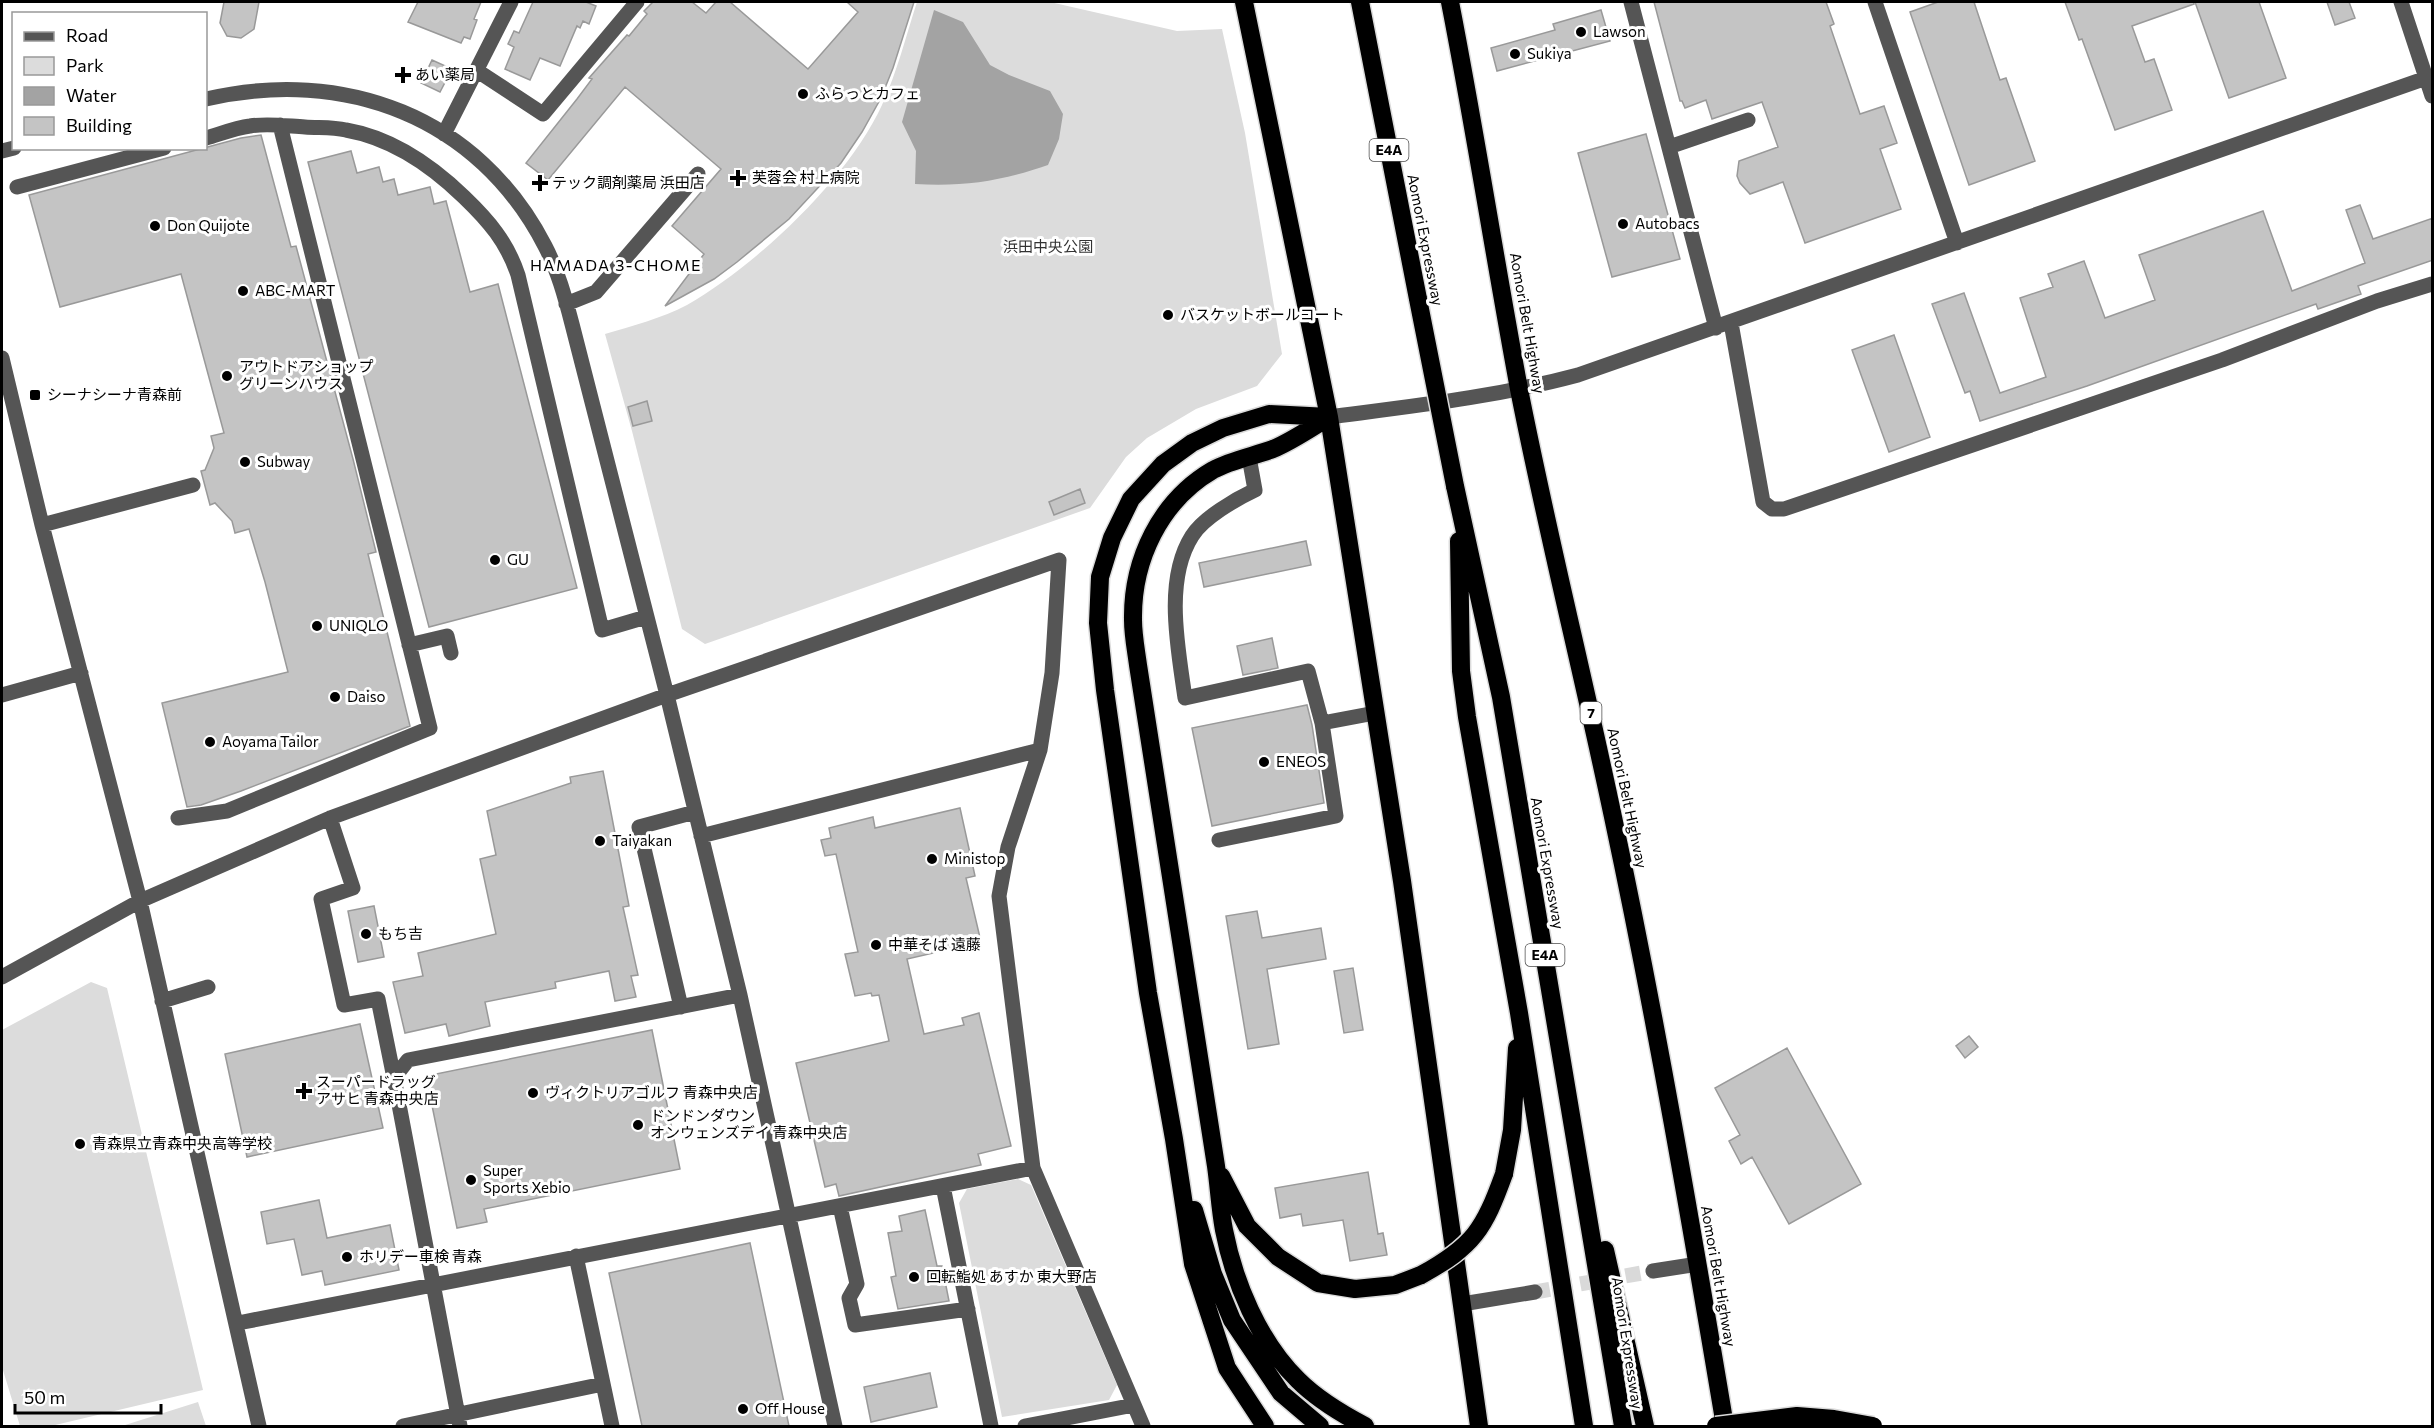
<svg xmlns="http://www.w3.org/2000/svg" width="2434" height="1428" font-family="Commissioner,'Noto Sans JP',sans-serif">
	<rect width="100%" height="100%" fill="#fff"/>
	<!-- green -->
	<path fill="#dcdcdc" d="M917,2h133l127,29 45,-2 23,104 37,221 -25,32 -61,23 -49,29 -21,19 -36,51 -385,136 -23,-15 -50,-198 -27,-97c27,-8 57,-16 82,-29 70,-40 161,-126 195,-200 15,-33 24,-69 35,-103z
		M91,982l16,6 96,402 -152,36h-31l-18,-59v-337z
		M1018,1179l13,6 86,200 -8,15 -107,17 -43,-214 8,-14z
		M198,1402l8,24h-84z"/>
	<!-- water -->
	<path fill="#a3a3a3" d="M934,10l29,12 27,43 19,10 41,16 13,23 -4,25 -11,26c-46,16 -84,22 -133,19l1,-33 -14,-29z"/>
	<!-- building -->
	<path fill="#c4c4c4" stroke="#999" stroke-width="1.5" d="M224,2h35l-5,27 -13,9 -14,-2 -7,-13z
		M418,2h63l-7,17 3,1 -7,19 -6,-2 -3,6 -53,-21z
		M533,2h53l10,4 -7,18 -6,-3 -3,7 -3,-2 -17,40 -20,-8 -10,22 -25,-11 9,-22 -6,-3 6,-13 5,2z
		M653,2h39l14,11 10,-11h14l78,67 50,-57 -11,-10h67l-21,66 -12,30 -19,34 -21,31 -52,56 -52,43 -23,17 -49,27 39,-52 -32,-28 49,-57 -96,-82 -77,93 -22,-17 51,-64 15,-20 -3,-1 38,-43 2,1 18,-22 -3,-3z
		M1654,2h172l8,22 -4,2 30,88 24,-8 13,37 -17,6 21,60 -96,34 -22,-61 -33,12 -10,-11 -3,-7 2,-15 39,-14 -16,-45 -50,17 -6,-19 -21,8 -3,-7h-2z
		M1938,2h36l26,78 6,-2 29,83 -66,24 -59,-173z
		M2065,2h128l1,2 -62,22 13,36 9,-3 18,51 -57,20 -33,-91 -3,1z
		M2195,2h64l27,76 -57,20z
		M2327,2h22l6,16 -20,7z
		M1601,10l9,31 -113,30 -6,-23 64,-18 -2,-6z
		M432,60l20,9 -12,23 -19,-9z
		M1646,134l34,125 -68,18 -34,-124z
		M261,135l30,112 5,-1 57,213 23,93 -8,2 42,172 -169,65 -40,14 -14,2 -25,-104 126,-31 -23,-90 -16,-53 -14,4 -3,-12 -17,-18 -5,2 -9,-34 4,-1 9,-22 -3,-12 13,-3 -43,-159 -121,33 -31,-112 212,-57z
		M351,151l6,22 22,-6 4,15 11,-3 4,16 32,-8 4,17 12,-3 24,91 28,-8 79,304 -148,39 -121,-465z
		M2360,205l13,34 60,-21v42l-75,26 3,8 -43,15 -2,-5 -229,82 -107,35 -10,-30 -5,2 -33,-89 32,-11 36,100 46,-16 -26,-79 33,-11 -5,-13 36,-13 21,57 50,-18 -16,-45 124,-44 29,80 73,-28 -19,-53z
		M1894,335l36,102 -41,15 -37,-102z
		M647,401l5,20 -19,5 -5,-19z
		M1080,489l5,14 -31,12 -5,-13z
		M1306,541l5,24 -107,22 -5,-24z
		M1272,638l6,30 -35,7 -6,-29z
		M1307,705l5,20 12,78 -112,23 -20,-98z
		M603,771l26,135 -6,1 15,68 -7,1 5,21 -21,4 -6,-30 -54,11 1,6 -71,14 5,24 -41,10 -3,-12 -41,9 -12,-51 30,-6 -5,-23 78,-19 -16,-75 16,-4 -9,-44 84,-28 -1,-6z
		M960,808l15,68 -9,2 15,64 -74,17 17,75 40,-9 -2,-7 17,-5 32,133 -33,8 3,11 -142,31 -3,-12 -11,3 -29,-124 93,-22 -10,-46 -7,1 -1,-3 -16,3 -10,-42 13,-2 -22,-98 -11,2 -4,-16 10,-2 -2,-10 44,-11 2,11z
		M374,906l10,51 -26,5 -10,-51z
		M1257,911l5,27 59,-10 5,31 -59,10 12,75 -31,5 -22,-133z
		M1353,968l10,62 -19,3 -10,-62z
		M360,1024l23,104 -136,29 -22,-103z
		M652,1030l28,139 -196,40 3,13 -30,6 -31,-152z
		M1969,1036l9,11 -13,11 -9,-12z
		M1787,1048l74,136 -72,40 -37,-67 -11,7 -12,-23 11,-6 -25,-47z
		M1368,1172l10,62 5,-1 4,22 -37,6 -7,-41 -40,6 -2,-12 -21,4 -5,-30z
		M319,1200l8,38 63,-13 9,45 -74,15 -3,-14 -20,4 -8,-36 -27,5 -6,-32z
		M925,1210l12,56h5l7,35 -51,8 -7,-32 5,-1 -8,-43 14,-2 -3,-15z
		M750,1243l39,183h-147l-33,-153z
		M930,1373l7,34 -66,15 -7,-35z"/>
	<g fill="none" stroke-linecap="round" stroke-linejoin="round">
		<!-- minor-tunnel -->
		<path stroke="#d9d9d9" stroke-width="15" stroke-dasharray="15 8" stroke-linecap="butt" d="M1535,1292l118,-21"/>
		<defs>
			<path id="highway" d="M1244,2l85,415 73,464 77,545
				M1360,2l58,297
				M1450,2c25,128 45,258 69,387 28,143 64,285 94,428 43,202 78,406 112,609
				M1329,417c-18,11 -37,24 -56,32 -19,7 -42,11 -60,21 -53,31 -81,90 -80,150 0,15 3,30 5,45l78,501c3,21 4,43 8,64 10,52 35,112 74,150 19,19 44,34 67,46
				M1455,486l46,211 122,729
				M1459,541l2,130 6,46 52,296 65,413
				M1504,1174l8,-44 5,-82
				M1221,1176l26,50 31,31 40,26 37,6 40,-4 26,-10
				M1194,1210l19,64 19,46 49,73 39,33
				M1605,1250l40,176
				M1265,1426l-38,-58 -34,-104 -19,-125 -26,-146 -43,-303 -7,-67 2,-46 12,-39 19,-39 32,-35 29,-21 31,-15 46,-14 60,3"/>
		</defs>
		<!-- highway casing -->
		<use href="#highway" stroke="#dbdbdb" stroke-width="21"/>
		<!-- minor -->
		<path stroke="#555" stroke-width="15" d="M1631,2l85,326
			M1875,2l82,241
			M2401,2l31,94
			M476,70l67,44 94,-112
			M206,99c138,-32 272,17 339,147 13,25 20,51 27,78l95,371 73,300 95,431
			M444,134l67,-132
			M206,138c14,-4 29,-10 44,-12 18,-3 37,0 55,1 14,1 28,0 41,3 46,8 85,35 118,67 25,24 43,45 54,78l84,355 44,-13
			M1669,147l79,-27
			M2,151l12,-3
			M17,187l147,-39
			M566,304l30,-12 102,-118
			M1731,323l32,179 9,7h12l438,-149 155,-59 55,-17
			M2,358l40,167 98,376 119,525
			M1329,417c84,-11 167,-20 249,-42l854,-299
			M1249,457l6,33c-19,9 -52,28 -63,46 -28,44 -14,112 -7,162l123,-27 14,52
			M42,525l151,-40
			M409,645l38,-9 4,17
			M2,695l79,-22
			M178,818l49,-7 203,-83 -150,-603
			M330,818l23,70 -32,11 23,106 34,-6 16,79
			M701,836l339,-86
			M1219,840l117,-24 -14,-93 53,-10
			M2,977l138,-76 190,-83 337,-123 392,-135 -7,113 -12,77 -32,97 -9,49 34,272 110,258
			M162,1001l46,-14
			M681,1007l-42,-180 56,-15
			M943,1186l48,240
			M840,1206l17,78 -8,14 6,27 113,-16
			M576,1256l36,170
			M1653,1271l45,-7
			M1462,1304l73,-12
			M238,1323l795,-155
			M403,1426l200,-42
			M460,1426l-66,-348 14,-18 332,-65
			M1025,1426l109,-21"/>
		<!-- highway -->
		<use href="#highway" stroke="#000" stroke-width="18"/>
		<defs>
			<path id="highway-bridge" d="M1418,299l37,187
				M1421,1275c53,-29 63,-46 83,-101
				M1716,1426l81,-10 37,3 39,7"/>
		</defs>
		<!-- highway-bridge casing -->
		<use href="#highway-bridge" stroke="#dbdbdb" stroke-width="21" stroke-linecap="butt"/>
		<!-- highway-bridge -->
		<use href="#highway-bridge" stroke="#000" stroke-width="18"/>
	</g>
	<!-- markers -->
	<g fill="#000" stroke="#fff" stroke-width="2">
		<circle cx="1581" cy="32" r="6"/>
		<circle cx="1515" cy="54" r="6"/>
		<path d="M400 66h6v6h6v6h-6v6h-6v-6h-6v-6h6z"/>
		<circle cx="803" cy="94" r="6"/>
		<path d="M735 169h6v6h6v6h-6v6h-6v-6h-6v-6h6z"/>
		<path d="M537 174h6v6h6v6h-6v6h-6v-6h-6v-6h6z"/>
		<circle cx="1623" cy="224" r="6"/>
		<circle cx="155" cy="226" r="6"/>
		<circle cx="243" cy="291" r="6"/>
		<circle cx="1168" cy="315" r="6"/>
		<circle cx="227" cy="376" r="6"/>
		<rect x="29" y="389" width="12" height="12" rx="3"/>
		<circle cx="245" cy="462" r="6"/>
		<circle cx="495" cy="560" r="6"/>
		<circle cx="317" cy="626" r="6"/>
		<circle cx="335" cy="697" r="6"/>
		<circle cx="210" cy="742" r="6"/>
		<circle cx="1264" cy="762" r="6"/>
		<circle cx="600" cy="841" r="6"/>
		<circle cx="932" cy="859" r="6"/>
		<circle cx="366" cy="934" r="6"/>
		<circle cx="876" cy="945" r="6"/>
		<path d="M301 1082h6v6h6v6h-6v6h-6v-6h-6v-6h6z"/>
		<circle cx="533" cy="1093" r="6"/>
		<circle cx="638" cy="1125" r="6"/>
		<circle cx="80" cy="1144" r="6"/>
		<circle cx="471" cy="1180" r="6"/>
		<circle cx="347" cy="1257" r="6"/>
		<circle cx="914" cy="1277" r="6"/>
		<circle cx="743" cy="1409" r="6"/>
	</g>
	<g text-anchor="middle" stroke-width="6" stroke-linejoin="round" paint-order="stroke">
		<!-- shield labels -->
		<g fill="#fff" stroke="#4c4c4c" stroke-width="1.5">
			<rect x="1369.5" y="139" width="39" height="22" rx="4.5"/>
			<rect x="1580.5" y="702" width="21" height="22" rx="4.5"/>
			<rect x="1525.5" y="944" width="39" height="22" rx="4.5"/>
		</g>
		<g font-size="14" font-weight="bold" fill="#000">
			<text x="1389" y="155">E4A</text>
			<text x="1591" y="718">7</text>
			<text x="1545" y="960">E4A</text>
		</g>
		<!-- poi labels -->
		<g font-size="15" fill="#000" stroke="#fff" text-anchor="start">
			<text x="1593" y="37">Lawson</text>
			<text x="1527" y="59">Sukiya</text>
			<text x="415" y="80">あい薬局</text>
			<text x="815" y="99">ふらっとカフェ</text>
			<text x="752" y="183">芙蓉会 村上病院</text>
			<text x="552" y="188">テック調剤薬局 浜田店</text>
			<text x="1635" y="229">Autobacs</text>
			<text x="167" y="231">Don Quijote</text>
			<text x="255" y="296">ABC-MART</text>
			<text x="1180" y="320">バスケットボールコート</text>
			<text x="239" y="372">アウトドアショップ<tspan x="239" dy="17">グリーンハウス</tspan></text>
			<text x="47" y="400">シーナシーナ青森前</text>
			<text x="257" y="467">Subway</text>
			<text x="507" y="565">GU</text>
			<text x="329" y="631">UNIQLO</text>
			<text x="347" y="702">Daiso</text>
			<text x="222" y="747">Aoyama Tailor</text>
			<text x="1276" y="767">ENEOS</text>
			<text x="612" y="846">Taiyakan</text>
			<text x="944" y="864">Ministop</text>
			<text x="378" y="939">もち吉</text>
			<text x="888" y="950">中華そば 遠藤</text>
			<text x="316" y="1087">スーパードラッグ<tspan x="316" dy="17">アサヒ 青森中央店</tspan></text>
			<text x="545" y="1098">ヴィクトリアゴルフ 青森中央店</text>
			<text x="650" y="1121">ドンドンダウン<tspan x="650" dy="17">オンウェンズデイ 青森中央店</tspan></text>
			<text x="92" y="1149">青森県立青森中央高等学校</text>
			<text x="483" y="1176">Super<tspan x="483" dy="17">Sports Xebio</tspan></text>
			<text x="359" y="1262">ホリデー車検 青森</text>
			<text x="926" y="1282">回転鮨処 あすか 東大野店</text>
			<text x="755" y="1414">Off House</text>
		</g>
		<!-- street labels -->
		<g font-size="15" fill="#000" stroke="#fff">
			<text transform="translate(1425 240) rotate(79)" y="5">Aomori Expressway</text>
			<text transform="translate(1527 323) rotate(80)" y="5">Aomori Belt Highway</text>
			<text transform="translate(1627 798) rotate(78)" y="5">Aomori Belt Highway</text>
			<text transform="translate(1547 863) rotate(80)" y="5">Aomori Expressway</text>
			<text transform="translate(1718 1276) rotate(80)" y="5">Aomori Belt Highway</text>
			<text transform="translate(1627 1343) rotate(81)" y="5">Aomori Expressway</text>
		</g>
		<!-- park labels -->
		<g font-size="15" fill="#333" stroke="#fff">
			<text x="1048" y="252">浜田中央公園</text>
		</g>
		<!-- neighbourhood labels -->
		<g font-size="16" letter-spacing="1.5" fill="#000" stroke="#fff">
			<text x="616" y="271">HAMADA 3-CHOME</text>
		</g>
	</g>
	<!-- border -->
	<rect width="2434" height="1428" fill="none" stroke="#000000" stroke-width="6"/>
	<!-- legend -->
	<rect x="12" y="12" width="195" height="138" fill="#ffffff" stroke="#999999" stroke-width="1.5"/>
	<rect x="24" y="32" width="30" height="9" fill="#555555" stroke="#999999" stroke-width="1.5"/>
	<text x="66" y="42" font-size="18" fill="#000000">Road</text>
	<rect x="24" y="57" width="30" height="18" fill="#dcdcdc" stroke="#999999" stroke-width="1.5"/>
	<text x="66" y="72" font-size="18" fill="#000000">Park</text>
	<rect x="24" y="87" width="30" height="18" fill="#a3a3a3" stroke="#999999" stroke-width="1.5"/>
	<text x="66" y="102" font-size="18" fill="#000000">Water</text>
	<rect x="24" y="117" width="30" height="18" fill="#c4c4c4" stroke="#999999" stroke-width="1.5"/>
	<text x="66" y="132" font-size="18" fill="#000000">Building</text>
	<!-- scale -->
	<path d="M15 1404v9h146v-9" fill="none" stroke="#000000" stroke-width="3"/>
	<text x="24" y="1404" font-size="18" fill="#000000" stroke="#ffffff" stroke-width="4.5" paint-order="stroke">50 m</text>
</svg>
